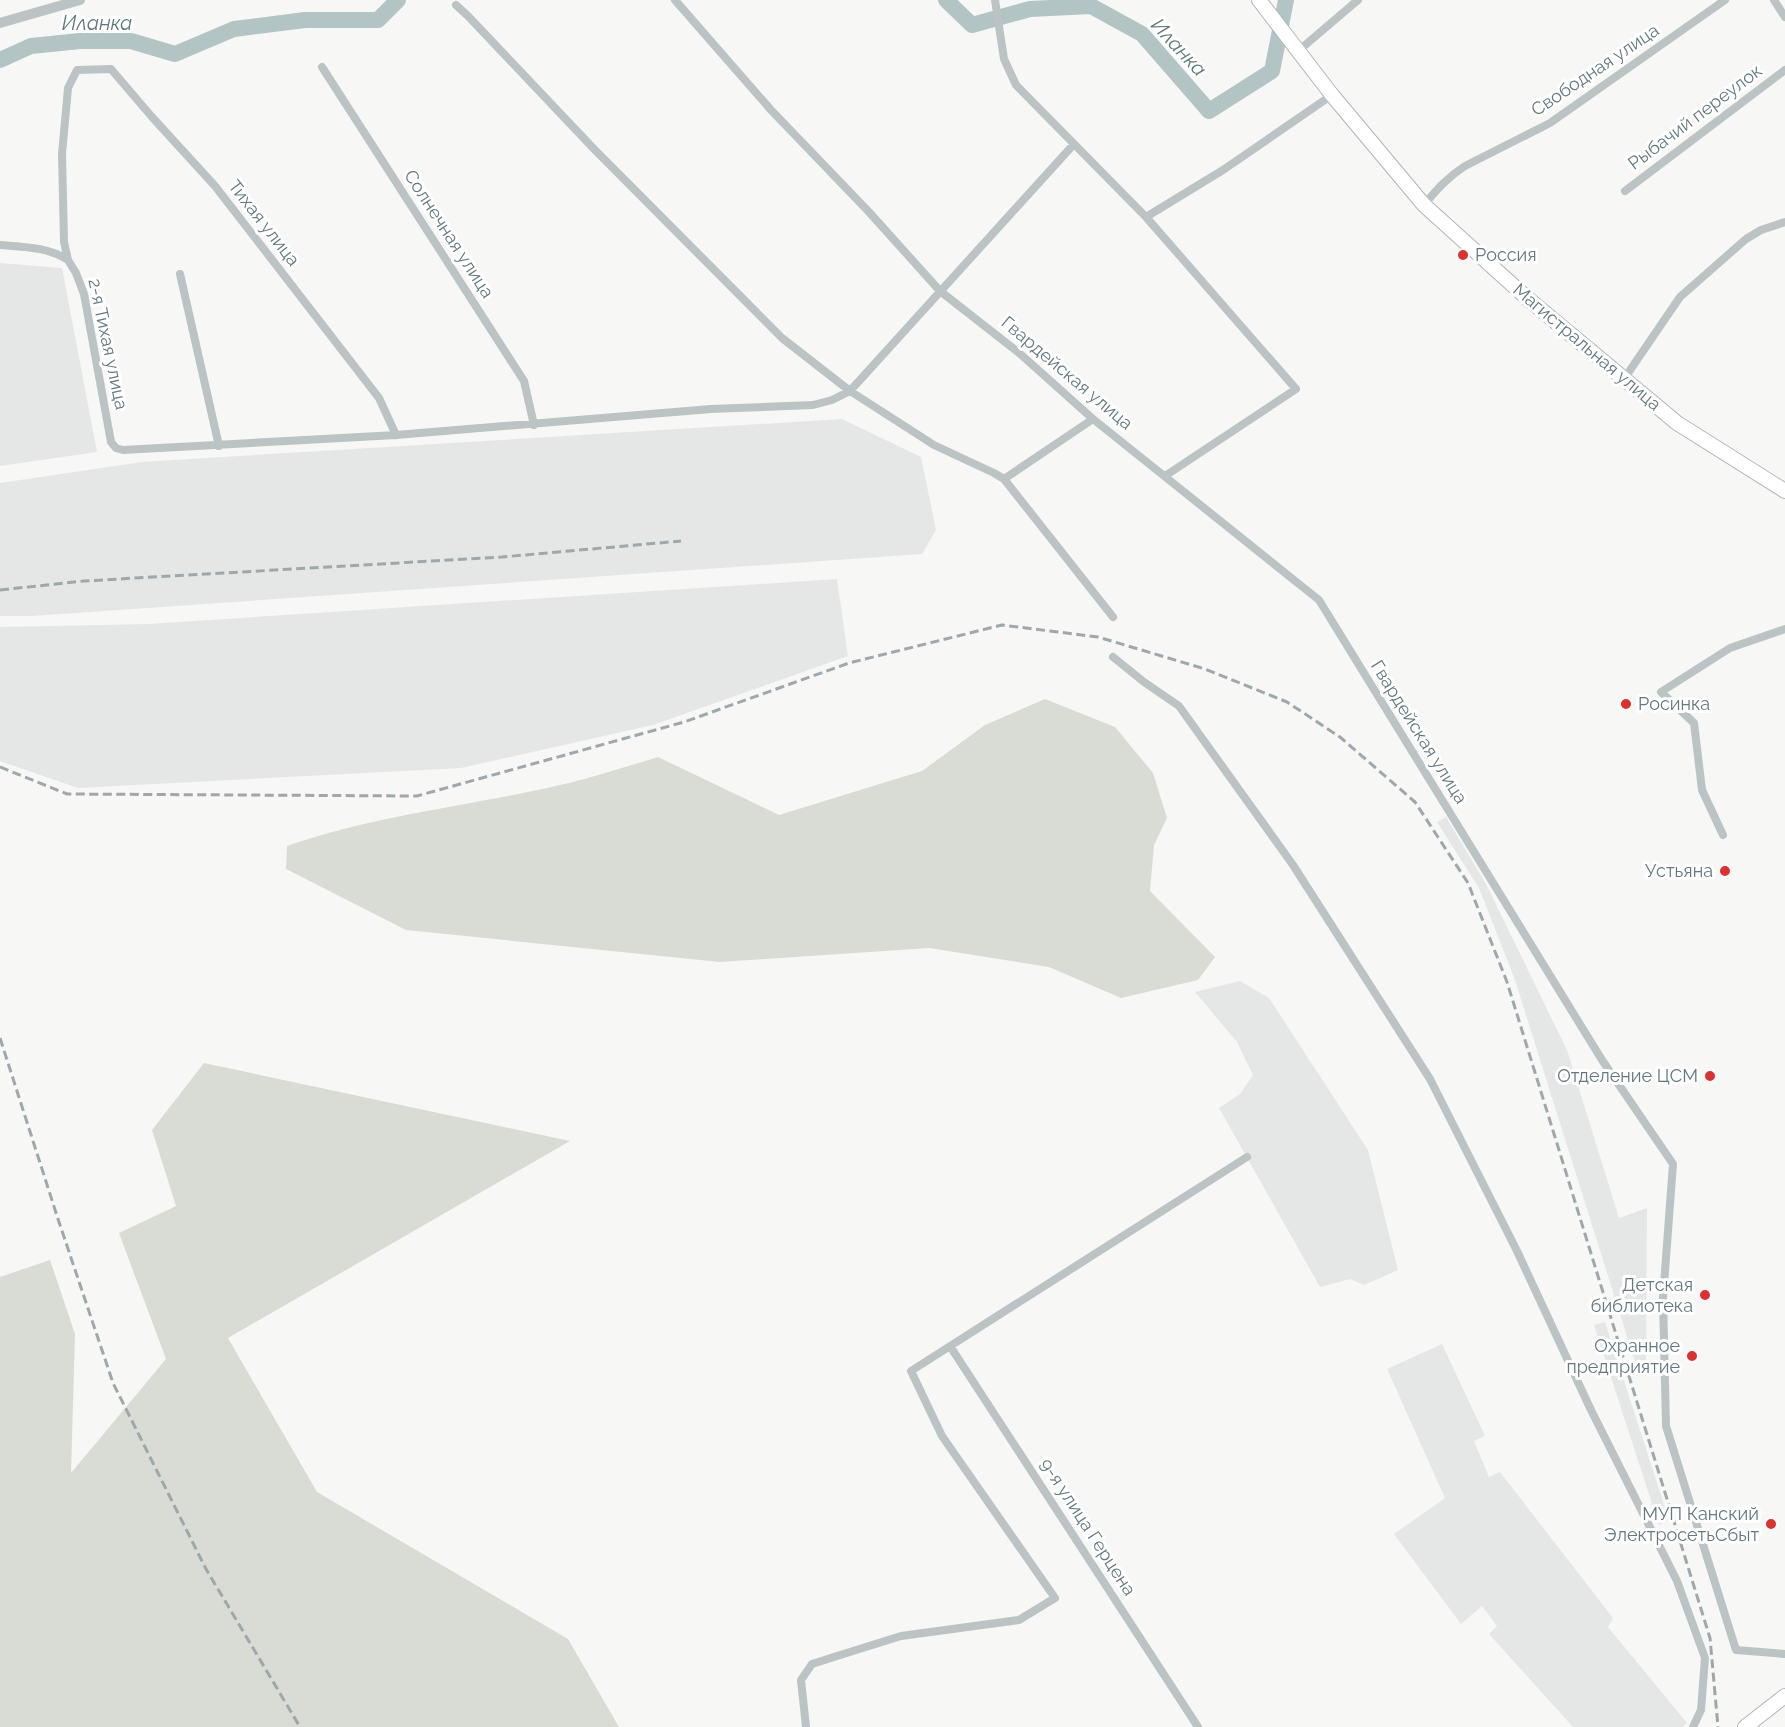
<svg xmlns="http://www.w3.org/2000/svg" width="1785" height="1727" font-family="Raleway,sans-serif">
	<rect width="100%" height="100%" fill="#f7f7f5"/>
	<!-- built -->
	<path fill="#e5e7e6" d="M0,263l62,5 35,184 -97,14z
		M842,419l79,38 15,73 -14,24 -890,62h-32v-133l142,-21z
		M837,579l11,77 -195,69 -192,43 -383,20 -78,-27v-134l148,-3z
		M1446,817l40,67 81,166 52,168 28,-10 -1,156 -10,1 -121,-385 -36,-92 -42,-66z
		M1240,981l29,17 99,152 30,120 -34,15 -14,-6 -30,8 -101,-179 21,-14 13,-19 -16,-33 -42,-50z
		M1605,1322l64,198 -10,5 -65,-200z
		M1442,1344l43,92 -11,5 15,36 11,-5 113,146 -5,9 79,96 -5,4h-109l-84,-93 8,-8 -15,-20 -21,18 -67,-90 51,-36 -58,-129z"/>
	<!-- green -->
	<path fill="#d9dcd4" d="M1045,699l70,28 38,46 14,45 -13,27 -4,46 65,66 -17,23 -77,18 -72,-31 -120,-19 -209,14 -314,-32 -120,-61 1,-23c84,-29 173,-39 260,-58 38,-8 75,-20 111,-31l121,58 143,-44 63,-46z
		M204,1063l366,78 -342,197 89,154 251,147 51,88h-619v-450l50,-17 25,74 -4,139 95,-114 -47,-126 57,-27 -24,-76z"/>
	<g fill="none" stroke-linecap="round" stroke-linejoin="round">
		<!-- river -->
		<path stroke="#b3c4c5" stroke-width="16" d="M946,0l26,25 58,-16 61,-3 51,28 67,77 63,-40 14,-71
			M0,60l31,-14 49,-5h51l44,13 59,-25 71,-9h73l20,-20"/>
		<defs>
			<path id="primary" d="M1259,0l73,95 92,110 103,93 150,125 108,68
				M1745,1727l40,-31"/>
		</defs>
		<!-- primary casing -->
		<use href="#primary" stroke="#b0b7b9" stroke-width="16"/>
		<!-- minor -->
		<path stroke="#bcc3c5" stroke-width="8" d="M675,0l96,110 98,102 71,79 78,61 75,67 226,181 283,460 71,104 -10,134 3,128 70,224 49,4
			M995,0l9,59 12,26 130,132 77,-47 109,-75
			M1774,0l11,17
			M456,5l12,11 126,133 188,189 68,53 84,54 60,28 10,6 109,138
			M1297,52l61,-52
			M322,67l202,314 10,44
			M1625,191l160,-121
			M1424,205c13,-16 24,-28 41,-39l85,-43 175,-123
			M1146,217l150,172 -131,87
			M0,245c24,2 48,2 68,15
			M180,274l39,172
			M1624,379l56,-82 66,-58 15,-9 24,-8
			M396,435l-17,-37 -164,-212 -63,-69 -41,-48 -34,1 -9,18 -6,66 2,88 4,18 8,13 8,21 27,148 5,6 7,2 273,-15 315,-26 102,-4 19,-5 18,-9 224,-247
			M1004,479l89,-60
			M1113,657l31,25 35,24 114,159 137,214 87,172 74,159 86,171 28,77 -4,52 -8,17
			M1723,835l-21,-45 -8,-67 -33,-31 69,-44 55,-19
			M950,1346l248,381
			M806,1727l-5,-47 11,-16 25,-8 64,-20 118,-16 36,-22 -113,-162 -31,-65 336,-214"/>
		<!-- tertiary -->
		<path stroke="#bcc3c5" stroke-width="10" d="M0,23l80,-23"/>
		<!-- primary -->
		<use href="#primary" stroke="#fff" stroke-width="14"/>
		<!-- rail -->
		<path stroke="#9ea8ab" stroke-width="3" stroke-dasharray="9 4.5" stroke-linecap="butt" d="M0,590l84,-9 418,-24 179,-16
			M0,767l67,27 350,2 267,-74 165,-59 153,-38 96,12 107,32 82,33 53,35 75,65 53,81 39,99 203,656 8,89
			M0,1038l58,181 55,164 93,186 94,158"/>
	</g>
	<!-- markers -->
	<g fill="#e02f2c" stroke="#fff" stroke-width="2">
		<circle cx="1463" cy="255" r="6"/>
		<circle cx="1626" cy="704" r="6"/>
		<circle cx="1725" cy="871" r="6"/>
		<circle cx="1710" cy="1076" r="6"/>
		<circle cx="1705" cy="1295" r="6"/>
		<circle cx="1692" cy="1356" r="6"/>
		<circle cx="1771" cy="1524" r="6"/>
	</g>
	<g text-anchor="middle" stroke-width="6" stroke-linejoin="round" paint-order="stroke">
		<!-- street labels -->
		<g font-size="18" fill="#63797f" stroke="#fff">
			<text transform="translate(1595 70) rotate(-34)" y="6">Свободная улица</text>
			<text transform="translate(1695 117) rotate(-37)" y="6">Рыбачий переулок</text>
			<text transform="translate(264 223) rotate(52)" y="6">Тихая улица</text>
			<text transform="translate(449 234) rotate(57)" y="6">Солнечная улица</text>
			<text transform="translate(108 344) rotate(78)" y="6">2-я Тихая улица</text>
			<text transform="translate(1587 347) rotate(40)" y="6">Магистральная улица</text>
			<text transform="translate(1067 373) rotate(40)" y="6">Гвардейская улица</text>
			<text transform="translate(1419 732) rotate(58)" y="6">Гвардейская улица</text>
			<text transform="translate(1088 1527) rotate(57)" y="6">9-я улица Герцена</text>
		</g>
		<!-- poi labels -->
		<g font-size="18" fill="#63797f" stroke="#fff" text-anchor="end">
			<text x="1475" y="261" text-anchor="start">Россия</text>
			<text x="1638" y="710" text-anchor="start">Росинка</text>
			<text x="1713" y="877">Устьяна</text>
			<text x="1698" y="1082">Отделение ЦСМ</text>
			<text x="1693" y="1291">Детская<tspan x="1693" dy="21">библиотека</tspan></text>
			<text x="1680" y="1352">Охранное<tspan x="1680" dy="21">предприятие</tspan></text>
			<text x="1759" y="1520">МУП Канский<tspan x="1759" dy="21">ЭлектросетьСбыт</tspan></text>
		</g>
		<!-- water labels -->
		<g font-size="20" font-style="italic" fill="#5e787a" stroke="#fff">
			<text x="97" y="30">Иланка</text>
			<text transform="translate(1179 47) rotate(47)" y="7">Иланка</text>
		</g>
	</g>
</svg>
